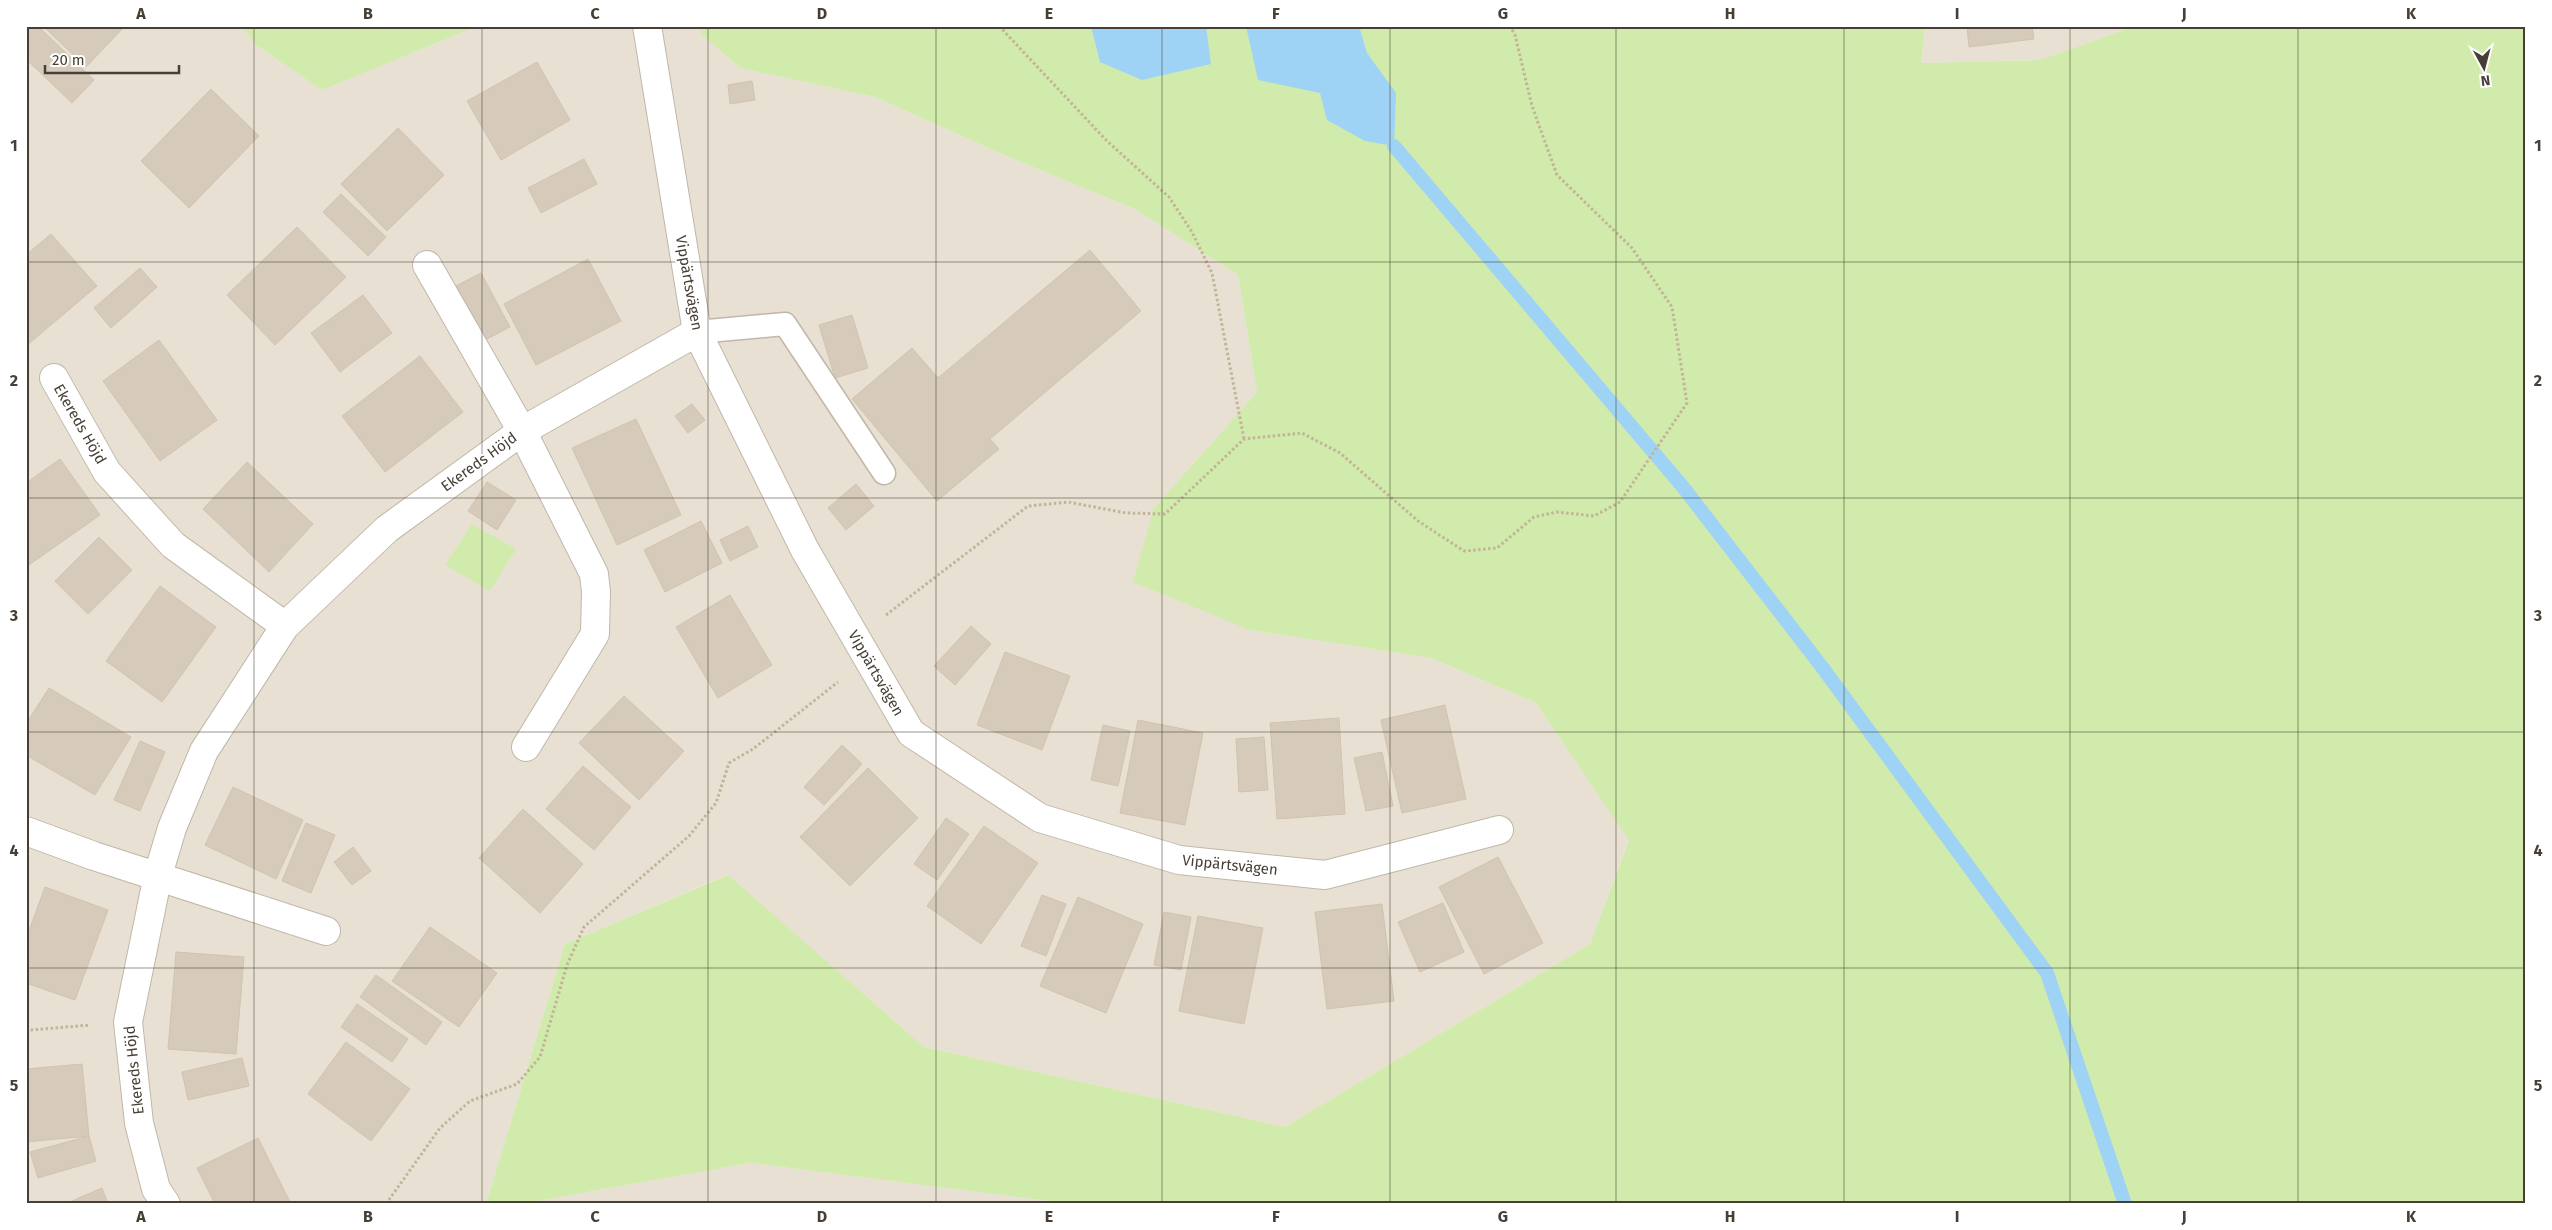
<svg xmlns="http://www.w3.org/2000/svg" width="2552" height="1230" font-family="'Fira Sans',sans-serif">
	<rect width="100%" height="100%" fill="#f4efe6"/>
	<!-- residential -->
	<path fill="#e8e1d3" d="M26,26h215l15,19 66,45 156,-64h222l1,8 39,34 135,29 136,61 124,51 103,66 19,117 -103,116 96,122 181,28 105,45 93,136 -39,105 -305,183 -361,-80 -197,-172 -162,69 -79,260h-460z
		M1925,26h210l-95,34 -119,3z
		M750,1163l322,41h-552z"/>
	<!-- green -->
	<path fill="#d0ebac" d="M241,26h237l-156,64 -66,-45z
		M700,26h1225l-4,37 119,-3 95,-34h391v1178h-1454l-322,-41 -230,41h-34l79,-260 163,-69 196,172 361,80 305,-183 39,-104 -93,-137 -105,-45 -181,-28 -117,-48 21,-74 103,-116 -19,-117 -103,-66 -124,-51 -136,-61 -135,-29 -39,-34z
		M472,524l44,25 -26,42 -45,-26z"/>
	<!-- water -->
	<path fill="#9ed3f5" d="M1091,26h115l5,38 -69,16 -42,-18z
		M1246,26h113l8,27 29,40 -2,53 -29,-5 -38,-21 -7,-27 -62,-13z"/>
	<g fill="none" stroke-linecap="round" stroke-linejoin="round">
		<!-- stream -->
		<path stroke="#9ed3f5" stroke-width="14" d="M1394,146l289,341 139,180 225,306 78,231"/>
	</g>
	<!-- building -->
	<path fill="#d6cbba" stroke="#d2c2ad" d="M31,26h7l56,54 -22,23 -46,-44v-27z
		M43,26h82l-39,41z
		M1967,26h65l2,13 -65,8z
		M537,62l33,58 -69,40 -34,-59z
		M752,81l3,19 -25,4 -2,-19z
		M211,89l48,47 -70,72 -48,-47z
		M398,128l46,47 -57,56 -46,-47z
		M584,159l13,25 -56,29 -13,-25z
		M341,194l45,43 -18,19 -45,-44z
		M297,227l49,50 -71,68 -48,-50z
		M51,234l46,52 -71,60v-91z
		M1090,250l51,61 -151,128 9,10 -62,52 -85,-102 60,-51 26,30z
		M588,259l33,62 -85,44 -32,-61z
		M140,268l17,19 -46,41 -17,-20z
		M481,273l29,54 -25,13 -29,-54z
		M363,295l29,38 -52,39 -29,-39z
		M852,315l16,53 -33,10 -16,-53z
		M159,340l58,80 -57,41 -57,-80z
		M420,356l43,56 -78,60 -43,-56z
		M692,404l13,16 -17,13 -13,-17z
		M636,419l45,96 -64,30 -45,-97z
		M60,459l40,56 -74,52v-84z
		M247,462l66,62 -44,48 -66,-63z
		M487,482l29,18 -19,30 -29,-19z
		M856,484l18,22 -28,24 -18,-22z
		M701,521l21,42 -57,29 -21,-42z
		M748,526l10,21 -28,14 -10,-21z
		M99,537l33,33 -44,44 -33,-33z
		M160,586l56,41 -54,75 -56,-41z
		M730,595l42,70 -54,33 -42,-71z
		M971,626l20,18 -36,41 -21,-19z
		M1005,652l65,24 -28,74 -65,-25z
		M49,688l82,49 -36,58 -69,-40v-31z
		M624,696l60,55 -45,49 -60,-57z
		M1445,705l21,94 -64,14 -21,-93z
		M1339,718l6,96 -68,5 -7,-96z
		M1138,720l65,13 -18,92 -65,-12z
		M1103,725l27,6 -12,55 -27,-6z
		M1264,737l4,53 -29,2 -3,-53z
		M140,741l25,11 -25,59 -26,-11z
		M842,745l20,19 -38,41 -20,-18z
		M1382,752l11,54 -27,5 -12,-53z
		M583,766l48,41 -37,43 -48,-41z
		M868,768l50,50 -68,68 -50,-49z
		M233,787l70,33 -27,59 -71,-34z
		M523,809l60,55 -43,49 -61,-55z
		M946,818l23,16 -32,46 -23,-16z
		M306,823l29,12 -24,58 -29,-12z
		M984,826l54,37 -57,81 -54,-38z
		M353,847l18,24 -19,14 -18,-23z
		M1498,857l45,86 -59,31 -45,-87z
		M45,887l63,23 -33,90 -49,-17v-44z
		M1042,895l24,9 -20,52 -25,-10z
		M1078,897l65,27 -37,89 -66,-27z
		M1443,903l21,49 -44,20 -22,-50z
		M1382,904l12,97 -67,8 -12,-97z
		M1164,912l27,5 -10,53 -27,-5z
		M1198,916l65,12 -19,96 -65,-13z
		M430,927l67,46 -38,54 -67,-46z
		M176,952l68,5 -8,97 -68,-5z
		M376,975l66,47 -16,23 -66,-48z
		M357,1004l51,35 -16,23 -51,-35z
		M346,1042l64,47 -39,52 -63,-47z
		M242,1058l7,28 -61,14 -6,-28z
		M82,1064l7,72 -63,6v-73z
		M89,1136l7,25 -58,17 -8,-26z
		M258,1138l33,66h-76l-18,-36z
		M102,1188l6,16h-43z"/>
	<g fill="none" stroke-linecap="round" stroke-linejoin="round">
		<defs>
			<path id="lane" d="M697,332l88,-8 99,149"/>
			<path id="street" d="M647,26l50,306 108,218 106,183 129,85 139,42 146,15 174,-45
				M427,265l95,166 72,143 2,18 -1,42 -69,113
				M54,378l53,94 66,73 112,81
				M26,831l68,25 232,75
				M166,1204l-10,-15 -17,-66 -11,-101 30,-147 14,-47 32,-77 81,-125 102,-97 135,-98 175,-99"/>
		</defs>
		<!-- lane casing -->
		<use href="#lane" stroke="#c0b7a8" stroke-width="25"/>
		<!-- street casing -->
		<use href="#street" stroke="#c0b7a8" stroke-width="30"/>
		<!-- path -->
		<path stroke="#c3b398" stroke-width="3" stroke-dasharray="2.5 2.5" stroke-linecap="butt" d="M999,26l108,115 62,56 23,35 20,41 32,166
			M886,615l142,-109 40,-4 58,11 39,1 79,-75 58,-6 38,20 78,68 46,30 33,-3 37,-31 23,-5 37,4 26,-14 67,-99 -15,-96 -40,-59 -75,-73 -25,-69 -17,-71 -5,-9
			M26,1028l5,2 59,-5
			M386,1204l54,-76 30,-27 47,-17 23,-27 27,-92 17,-38 105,-91 27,-33 13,-40 24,-14 85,-67"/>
		<!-- lane -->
		<use href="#lane" stroke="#fff" stroke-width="22"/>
		<!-- street -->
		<use href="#street" stroke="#fff" stroke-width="28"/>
	</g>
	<!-- grid -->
	<path fill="none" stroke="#473f35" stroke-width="1" stroke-opacity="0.55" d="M254,26v1178M482,26v1178M708,26v1178M936,26v1178M1162,26v1178M1390,26v1178M1616,26v1178M1844,26v1178M2070,26v1178M2298,26v1178M26,262h2500M26,498h2500M26,732h2500M26,968h2500"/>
	<g text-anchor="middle" stroke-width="4" stroke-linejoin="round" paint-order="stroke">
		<!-- street labels -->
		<g font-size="15" fill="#473f35" stroke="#fff">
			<text transform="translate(689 283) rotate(80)" y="5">Vippärtsvägen</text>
			<text transform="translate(80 424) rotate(60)" y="5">Ekereds Höjd</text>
			<text transform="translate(479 462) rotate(-36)" y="5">Ekereds Höjd</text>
			<text transform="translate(876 673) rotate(60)" y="5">Vippärtsvägen</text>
			<text transform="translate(1230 865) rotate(6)" y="5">Vippärtsvägen</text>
			<text transform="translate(134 1070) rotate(-96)" y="5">Ekereds Höjd</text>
		</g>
	</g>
	<!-- border -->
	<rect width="2552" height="1230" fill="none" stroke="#ffffff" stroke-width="55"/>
	<!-- north arrow -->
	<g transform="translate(2484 68) rotate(173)" stroke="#ffffff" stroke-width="4" paint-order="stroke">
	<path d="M0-4L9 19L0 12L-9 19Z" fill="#473f35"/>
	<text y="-8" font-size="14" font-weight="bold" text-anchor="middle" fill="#473f35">N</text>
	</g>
	<!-- scale -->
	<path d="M45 65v8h134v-8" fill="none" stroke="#473f35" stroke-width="2.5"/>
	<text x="52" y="65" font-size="15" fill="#473f35" stroke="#ffffff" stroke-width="4" paint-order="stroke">20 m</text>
	<rect x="28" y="28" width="2496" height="1174" fill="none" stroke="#473f35" stroke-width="2"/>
	<g font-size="16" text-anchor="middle" font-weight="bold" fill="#473f35">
		<text x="141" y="19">A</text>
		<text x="368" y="19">B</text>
		<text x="595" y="19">C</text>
		<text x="822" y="19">D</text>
		<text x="1049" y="19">E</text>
		<text x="1276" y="19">F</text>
		<text x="1503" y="19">G</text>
		<text x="1730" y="19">H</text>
		<text x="1957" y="19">I</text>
		<text x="2184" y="19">J</text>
		<text x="2411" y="19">K</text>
		<text x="14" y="151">1</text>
		<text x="2538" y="151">1</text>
		<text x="14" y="386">2</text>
		<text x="2538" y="386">2</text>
		<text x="14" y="621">3</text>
		<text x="2538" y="621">3</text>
		<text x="14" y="856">4</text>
		<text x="2538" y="856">4</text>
		<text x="14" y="1091">5</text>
		<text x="2538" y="1091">5</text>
		<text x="141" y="1222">A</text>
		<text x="368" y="1222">B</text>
		<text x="595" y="1222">C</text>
		<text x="822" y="1222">D</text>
		<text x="1049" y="1222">E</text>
		<text x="1276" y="1222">F</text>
		<text x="1503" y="1222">G</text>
		<text x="1730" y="1222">H</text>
		<text x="1957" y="1222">I</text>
		<text x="2184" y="1222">J</text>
		<text x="2411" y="1222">K</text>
	</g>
</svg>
